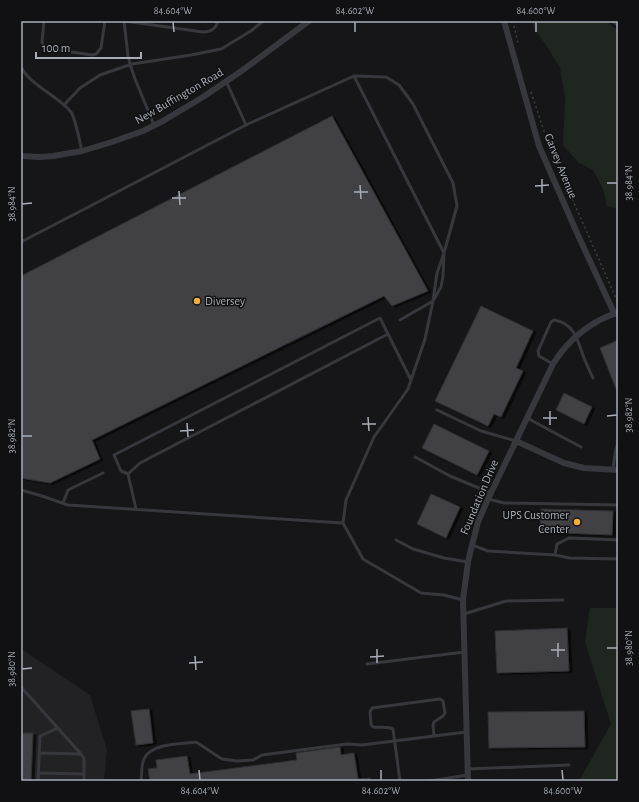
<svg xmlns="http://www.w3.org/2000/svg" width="639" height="802" font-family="'Alegreya Sans',sans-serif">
	<defs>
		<filter id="shadow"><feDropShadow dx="3" dy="1.5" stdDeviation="0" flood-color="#0009"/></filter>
	</defs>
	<rect width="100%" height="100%" fill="#161618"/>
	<!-- built -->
	<path fill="#222225" d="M21,649l69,46 17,55 -3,31h-83z"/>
	<!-- green -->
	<path fill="#1e261f" d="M532,21h74l12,10v178l-11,-3 -4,-17 -10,-19 -14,-7 -16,-18 2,-47 -5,-30 -14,-23 -12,-17z
		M590,608h28v173h-39l32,-57 -26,-82z"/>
	<!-- building -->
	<path fill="#404145" stroke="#303034" filter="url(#shadow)" d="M332,116l96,175 -36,15 -8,-10 -292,144 8,19 -50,24 -29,-5v-202z
		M481,306l52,25 -17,37 7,3 -22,46 -7,-3 -6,12 -53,-25z
		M618,340v54l-18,-46z
		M564,393l28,14 -8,17 -28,-14z
		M434,424l55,27 -12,24 -55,-27z
		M431,494l29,13 -14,31 -29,-14z
		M541,509l72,2 -1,24 -72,-3z
		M567,628l2,43 -72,2 -2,-42z
		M149,709l4,34 -17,2 -5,-34z
		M584,711l1,36 -96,1 -1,-36z
		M21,733h12l-2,48h-10z
		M340,747l1,8 13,-2 4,26 12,-1v3h-220l-2,-12 9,-1 -1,-8 31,-4 3,18 107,-14 -1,-7z"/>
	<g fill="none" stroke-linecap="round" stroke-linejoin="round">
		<!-- path -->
		<path stroke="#3d3f44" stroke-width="1.5" stroke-dasharray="2 3" stroke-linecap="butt" d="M513,21l5,23
			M531,92l18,54 69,157"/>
		<!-- service -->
		<path stroke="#37383d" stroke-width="3" d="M44,21l-2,21 2,6 48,7 4,-1 5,-6 4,-27
			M122,21h2l4,35 2,8 5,15 19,46
			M124,21l79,11c8,0 13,-3 15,-11
			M612,21l6,4
			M21,67c9,18 37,29 50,45 4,5 9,31 11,39
			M64,105l16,-17 20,-13 32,-11 59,-9 30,-6 30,-18 12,-10
			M246,125l108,-49 90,177 -1,23 -2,11 -8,14 -33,19
			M21,242l225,-117 -20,-44
			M553,364l-14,-8 -1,-5 13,-29 3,-2c21,3 24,22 30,38 3,7 6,14 9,20
			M437,410l44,21 35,10
			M527,418l54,29
			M415,457l35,19 41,17
			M613,470l2,-16 3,-13
			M128,474l-7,-3 -7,-16 266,-137 8,16
			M21,490l21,6 26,9 275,18 20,36 58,34 23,2 19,5
			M488,499l16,4 114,2
			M63,503l5,-13 35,-17
			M136,509l-8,-35 12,-11 248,-129 23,46
			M343,523l3,-23 28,-63 34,-48 17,-50 8,-38 4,-28 7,-20 13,-47 -4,-23 -40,-79 -14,-19 -13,-8 -32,-1
			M396,540l17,9 31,9 24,4
			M472,545l16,6 67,4 15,3 48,1
			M555,555l2,-11 12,-6 49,2
			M464,614l42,-13 57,-1
			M367,664l97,-12
			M21,687l60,67 3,5v22
			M39,753l42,1
			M468,769l101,-4
			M38,773l46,1
			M38,781l2,-45 18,-8
			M141,781c1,-7 0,-16 3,-22 7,-16 37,-15 52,-17l26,17 15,2 16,-1 9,-5 85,-11 15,1 104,-13
			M400,781l-7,-52c-6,-3 -13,-1 -20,-2l-2,-3 -1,-12 2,-4 68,-9 3,2 2,12 -2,3 -9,6 -1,3 1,11
			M429,781l39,-6"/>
		<!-- minor -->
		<path stroke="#37383d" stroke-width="6" d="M504,21l35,125 38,87 37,80
			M21,156l19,1 13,-1 29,-5 30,-9 31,-11 20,-10 40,-24 37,-25 69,-51
			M516,441l48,22 20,5 34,2
			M468,781l-5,-181 5,-38 4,-17 6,-23 10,-23 65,-135c12,-19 25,-32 45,-43 6,-3 13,-7 20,-8"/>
	</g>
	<!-- ticks -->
	<path fill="none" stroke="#a8adb8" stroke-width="1.5" d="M173,22l1,10M355,22v10M536,22v10M542,179v14M607,183h10M360,185l1,14M535,186l14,-1M179,191l1,14M354,192h14M172,198h14M22,204l10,-1M550,411v14M607,416l10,-1M368,417l1,14M543,418h14M187,423l1,14M362,424h14M180,431l14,-1M22,436h10M558,643v14M607,648h10M377,649v14M551,650h14M195,656l1,14M370,657l14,-1M189,663l14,-1M22,669l10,-1M199,770l1,10M381,770v10M562,770l1,10"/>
	<!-- markers -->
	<g fill="#f2b134" stroke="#111113" stroke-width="1.5">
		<circle cx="197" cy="301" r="4"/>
		<circle cx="577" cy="522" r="4"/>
	</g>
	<g text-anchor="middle" stroke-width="3" stroke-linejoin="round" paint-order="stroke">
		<!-- street labels -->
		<g font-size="12" fill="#a8adb8" stroke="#111113">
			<text transform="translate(179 96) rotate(-30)" y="4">New Buffington Road</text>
			<text transform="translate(561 166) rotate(68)" y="4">Garvey Avenue</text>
			<text transform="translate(479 497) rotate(-67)" y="4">Foundation Drive</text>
		</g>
		<!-- poi labels -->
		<g font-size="12" fill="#a8adb8" stroke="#111113" text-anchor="start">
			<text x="205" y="305">Diversey</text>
			<text x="569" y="519" text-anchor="end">UPS Customer<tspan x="569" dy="14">Center</tspan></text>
		</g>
	</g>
	<!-- border -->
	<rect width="639" height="802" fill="none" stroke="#111113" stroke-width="44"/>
	<!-- scale -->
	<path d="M36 52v6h105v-6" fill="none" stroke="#a8adb8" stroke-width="2"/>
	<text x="42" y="52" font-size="12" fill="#a8adb8" stroke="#111113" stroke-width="3" paint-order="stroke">100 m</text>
	<rect x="22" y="22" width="595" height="758" fill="none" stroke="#a8adb8" stroke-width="1.5"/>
	<g font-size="10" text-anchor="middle" fill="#a8adb8">
		<text x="173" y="14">84.604°W</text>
		<text x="355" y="14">84.602°W</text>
		<text x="536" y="14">84.600°W</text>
		<text transform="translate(628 183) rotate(-90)" y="4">38.984°N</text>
		<text transform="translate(11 204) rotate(-90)" y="4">38.984°N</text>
		<text transform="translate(628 415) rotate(-90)" y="4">38.982°N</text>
		<text transform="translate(11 436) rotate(-90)" y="4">38.982°N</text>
		<text transform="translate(628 648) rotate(-90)" y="4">38.980°N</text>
		<text transform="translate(11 669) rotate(-90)" y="4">38.980°N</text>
		<text x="200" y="794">84.604°W</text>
		<text x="381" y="794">84.602°W</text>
		<text x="563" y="794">84.600°W</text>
	</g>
</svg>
